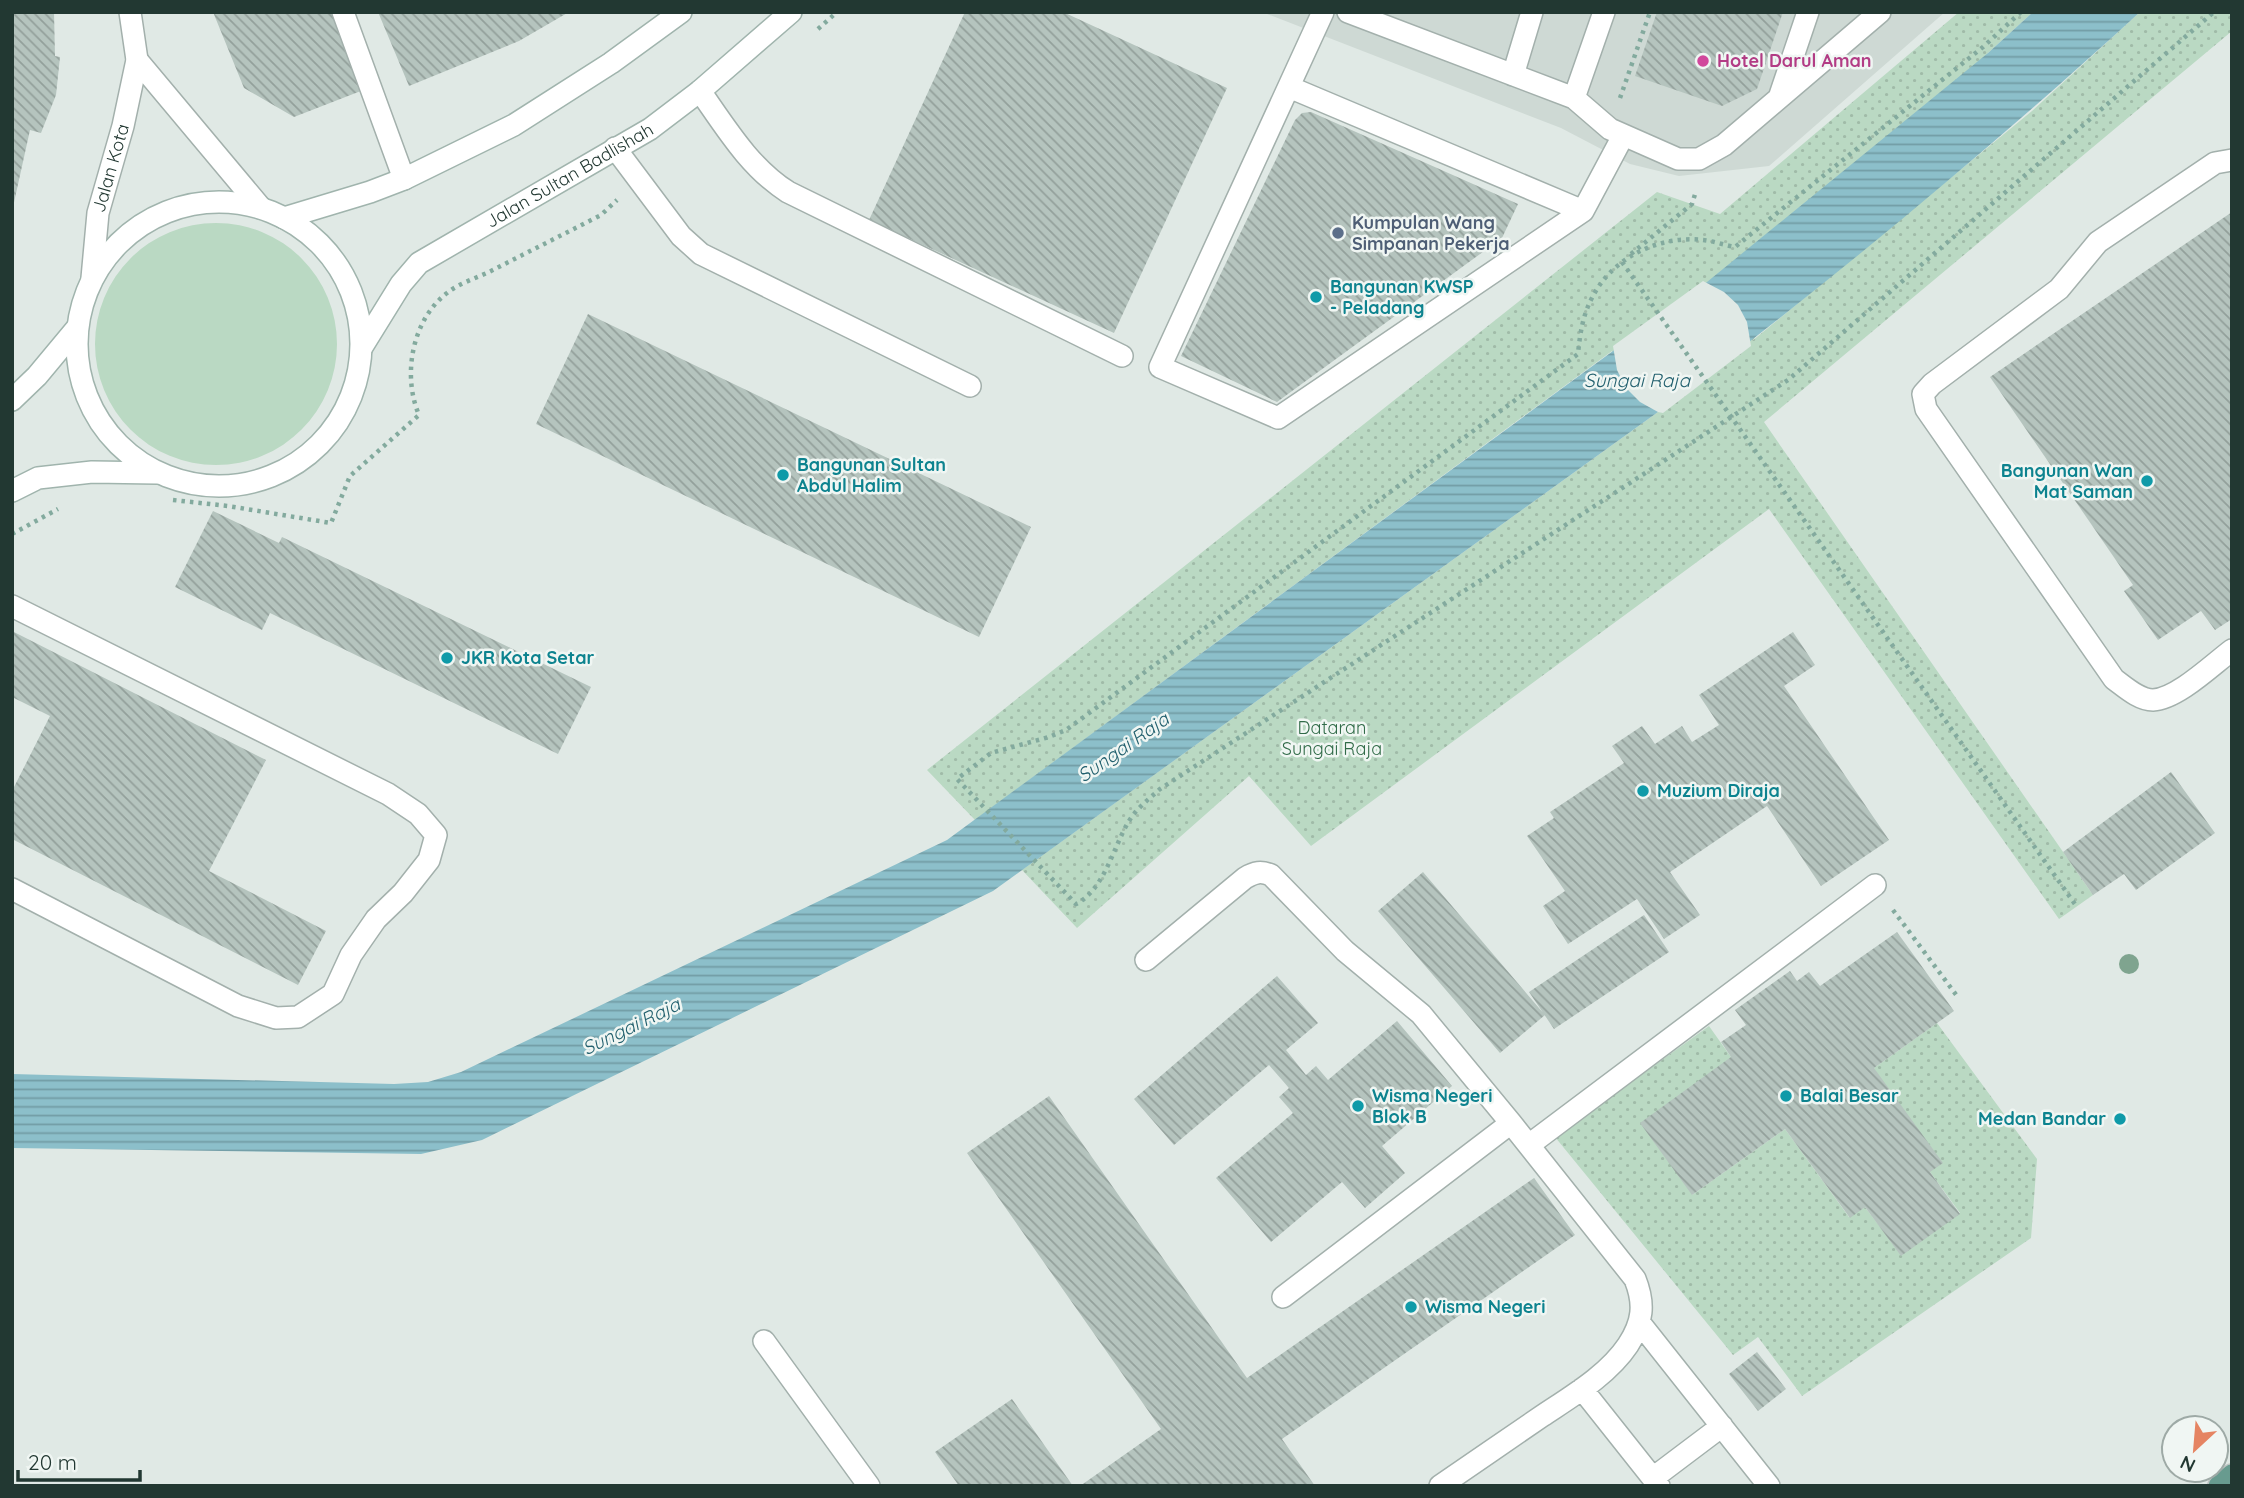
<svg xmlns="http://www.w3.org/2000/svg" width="2244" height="1498" font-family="Quicksand,sans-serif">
	<defs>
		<pattern id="park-dots" width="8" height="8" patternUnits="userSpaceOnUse" patternTransform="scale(1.75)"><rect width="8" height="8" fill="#bad9c3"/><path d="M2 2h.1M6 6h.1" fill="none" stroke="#a0bba8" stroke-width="1.8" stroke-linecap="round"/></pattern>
		<pattern id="water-rules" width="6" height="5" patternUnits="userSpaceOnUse" patternTransform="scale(1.75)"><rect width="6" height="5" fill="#8cbfca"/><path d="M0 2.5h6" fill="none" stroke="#729ca5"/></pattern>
		<pattern id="building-back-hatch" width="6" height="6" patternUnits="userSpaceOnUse" patternTransform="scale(1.75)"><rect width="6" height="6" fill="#b5c4be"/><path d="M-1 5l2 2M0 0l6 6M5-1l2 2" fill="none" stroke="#93a09b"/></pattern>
	</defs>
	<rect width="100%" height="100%" fill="#e0e9e5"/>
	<!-- built -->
	<path fill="#ced9d4" d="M1262,12h683l-176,154 -90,10 -49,-12 -69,-36z"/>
	<!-- grass -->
	<path fill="#bad9c3" d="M95 344a121 121 0 1 1 242 0a121 121 0 1 1-242 0Z"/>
	<!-- park -->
	<path fill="url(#park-dots)" d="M1959,12h74l-45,41 -236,288 280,-230 108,-99h92v19l-468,391 329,473 -34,24 -290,-410 -458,337 -62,-70 -172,152 -55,-58 636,-458 -46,-61 -637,469 -48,-50 730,-578 63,22z
		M1937,1023l100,136 -6,79 -229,158 -44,-59 -25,18 -178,-218 154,-111 22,31 -39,138 93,-66 64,88 16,-10 36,48 59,-42 -30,-41 -56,-104z"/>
	<!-- water -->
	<path fill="url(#water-rules)" d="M2033,12h107c-154,141 -315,274 -482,400l-665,479 -511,249 -61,14 -409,-6v-74l382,10 34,-2 33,-10 486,-232 760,-558 281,-229z"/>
	<!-- pier -->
	<path fill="#e0e9e5" d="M1703,281l21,11 14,13 9,17 4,24 -88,67 -5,-1 -18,-10 -14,-14 -9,-18 -4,-24z"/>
	<!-- building -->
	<path fill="url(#building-back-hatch)" d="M12,12h42l1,44 5,1 -4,38 -15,38 -11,-3 -17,77z
		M213,12h123l30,77 -72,28 -50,-29z
		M378,12h191l-50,29 -110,45z
		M965,12h98l164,76 -113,245 -245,-113z
		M1657,12h126l-26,77 -35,17 -87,-30z
		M1311,112l207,92 -16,34 -225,164 -96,-46 114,-236 7,-7z
		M2232,212v407l-17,11 -14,-19 -43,29 -34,-49 9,-6 -143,-208z
		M588,314l443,213 -52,110 -443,-213z
		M213,511l66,32 3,-6 309,150 -33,67 -288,-141 -8,17 -87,-43z
		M12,631l254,129 -57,111 117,60 -28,54 -286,-146v-48l38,-75 -38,-19z
		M1793,632l22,33 -31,21 105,154 -68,46 -54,-80 -97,66 30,43 -36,24 -27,-40 -69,45 -25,-38 22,-15 -38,-55 27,-18 -4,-6 74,-49 -12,-17 30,-20 13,18 27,-18 10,16 27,-17 -20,-30z
		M2171,772l44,61 -79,57 -12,-16 -31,21 -30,-43z
		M1423,872l122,143 -45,38 -122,-142z
		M1644,915l25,37 -115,77 -25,-37z
		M1897,932l57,79 -80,57 69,95 -13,9 30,42 -59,42 -36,-49 -15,11 -65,-89 -93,66 -52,-72 91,-66 -10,-15 25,-17 -11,-15 55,-39 7,10 12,-9 11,14z
		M1277,976l41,47 -32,27 20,25 10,-9 12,14 69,-59 55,65 -70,60 23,27 -40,35 -23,-26 -71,60 -55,-64 77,-65 -14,-16 10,-9 -20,-23 -95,80 -40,-46z
		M1049,1096l198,282 287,-200 41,57 -293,204 33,47h-235l81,-57 -194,-276z
		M1757,1352l29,37 -28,22 -29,-37z
		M1012,1399l61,87h-114l-24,-34z"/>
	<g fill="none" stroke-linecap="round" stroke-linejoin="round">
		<defs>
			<path id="service" d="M343,12l61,167
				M1323,12l-163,355 118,51 305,-207 40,-75
				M1348,12l226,86 36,31 68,30h21l25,-14 156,-133
				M1513,75l19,-63
				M1289,87l294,124
				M700,91c26,37 50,77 88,101l334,164
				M1780,95l28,-83
				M1574,98l30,-86
				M615,148l66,88 20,18 269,132
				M2232,160l-17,3 -117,79 -39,47 -127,95 -9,10 3,15 188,270c11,8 25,21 39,21 24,-1 59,-35 79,-50
				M12,606l376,188 30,20 18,21 -7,25 -26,33 -27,26 -25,36 -18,39 -35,23 -22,1 -38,-12 -226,-117
				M1146,960l99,-82c10,-6 16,-7 26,-3l74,76 76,63 90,109 124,156c10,25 8,43 -7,66 -20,30 -56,51 -86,71 -34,23 -68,47 -102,70
				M1529,1145l346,-260
				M1283,1297l228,-174
				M1639,1322l130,164
				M764,1341l105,145
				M1582,1389l77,97
				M1653,1478l69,-52"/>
			<g id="minor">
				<path d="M137,60l124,148"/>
				<path id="s1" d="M92,278l6,-65 25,-87 14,-66 -7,-48"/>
			</g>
			<g id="secondary">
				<circle cx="219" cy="344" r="142"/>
				<path d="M284,218l86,-26 34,-13 110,-54 97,-62 70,-51"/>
				<path id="s2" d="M362,347l39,-63 18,-21 231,-134 50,-38 91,-79"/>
				<path d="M12,400l25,-24 40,-48"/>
				<path d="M12,491l26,-13 54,-6 65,1"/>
			</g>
			<path id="primary" d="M2219,1486l13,-11"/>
		</defs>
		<!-- service casing -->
		<use href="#service" stroke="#a3b0ac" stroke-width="24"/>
		<!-- minor casing -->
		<use href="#minor" stroke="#a3b0ac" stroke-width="24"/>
		<!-- secondary casing -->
		<use href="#secondary" stroke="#a0b4ad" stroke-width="24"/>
		<!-- primary casing -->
		<use href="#primary" stroke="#bdc3c2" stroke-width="24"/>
		<!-- path -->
		<path stroke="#83aa9e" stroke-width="4.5" stroke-dasharray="3.5 5" stroke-linecap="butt" d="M2021,12l-38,35 -248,200c-11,-2 -22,-6 -32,-7 -43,-5 -90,17 -110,56 -10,18 -13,37 -15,58l-512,376 -17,7 -58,16 -34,26 119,125c29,-15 37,-57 53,-83 8,-13 20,-22 31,-32l628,-409 426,-368
			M818,29l19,-17
			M1620,98l30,-86
			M1631,254l61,-50 4,-13
			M1622,262l455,645
			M173,500l55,6 103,17 19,-47 69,-61c-17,-40 -7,-95 28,-122 12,-10 30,-15 44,-22 37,-19 73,-37 110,-56l16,-15
			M12,534l46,-25
			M1893,910l64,86"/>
		<!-- service -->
		<use href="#service" stroke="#fff" stroke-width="21"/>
		<!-- minor -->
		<use href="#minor" stroke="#fff" stroke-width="21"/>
		<!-- secondary -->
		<use href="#secondary" stroke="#fff" stroke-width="21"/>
		<!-- primary -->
		<use href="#primary" stroke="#689b8f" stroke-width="21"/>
	</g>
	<!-- trees -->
	<circle fill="#7fa48f" cx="2129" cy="964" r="10"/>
	<!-- markers -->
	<circle fill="#d1479c" stroke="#f0f6f3" stroke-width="2.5" cx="1703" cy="61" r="7"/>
	<circle fill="#5c6f8a" stroke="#f0f6f3" stroke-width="2.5" cx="1338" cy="233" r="7"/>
	<g fill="#0f9aa8" stroke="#f0f6f3" stroke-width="2.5">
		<circle cx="1316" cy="297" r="7"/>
		<circle cx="783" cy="475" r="7"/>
		<circle cx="2147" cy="481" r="7"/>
		<circle cx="447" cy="658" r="7"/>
		<circle cx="1643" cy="791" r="7"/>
		<circle cx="1786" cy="1096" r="7"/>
		<circle cx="1358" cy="1106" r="7"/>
		<circle cx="2120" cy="1119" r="7"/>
		<circle cx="1411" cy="1307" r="7"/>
	</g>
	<g text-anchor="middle" stroke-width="5" stroke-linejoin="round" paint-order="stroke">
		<!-- hotel labels -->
		<g font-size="18" font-weight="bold" fill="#b23c85" stroke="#f0f6f3" text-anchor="start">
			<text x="1717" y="67">Hotel Darul Aman</text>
		</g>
		<!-- street labels -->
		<g font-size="18" fill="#223832" stroke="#f0f6f3">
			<text dy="6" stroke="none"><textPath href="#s1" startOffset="112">Jalan Kota</textPath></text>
			<text dy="6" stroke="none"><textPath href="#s2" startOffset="276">Jalan Sultan Badlishah</textPath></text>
		</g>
		<!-- service labels -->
		<g font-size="18" font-weight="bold" fill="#4e5e75" stroke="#f0f6f3" text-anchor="start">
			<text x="1352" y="229">Kumpulan Wang<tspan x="1352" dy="21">Simpanan Pekerja</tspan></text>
		</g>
		<!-- culture labels -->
		<g font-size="18" font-weight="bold" fill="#0d838f" stroke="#f0f6f3" text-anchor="start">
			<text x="1330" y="293">Bangunan KWSP<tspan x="1330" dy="21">- Peladang</tspan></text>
			<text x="797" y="471">Bangunan Sultan<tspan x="797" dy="21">Abdul Halim</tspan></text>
			<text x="2133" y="477" text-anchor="end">Bangunan Wan<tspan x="2133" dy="21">Mat Saman</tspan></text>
			<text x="461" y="664">JKR Kota Setar</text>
			<text x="1657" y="797">Muzium Diraja</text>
			<text x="1372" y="1102">Wisma Negeri<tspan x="1372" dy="21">Blok B</tspan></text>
			<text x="1800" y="1102">Balai Besar</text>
			<text x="2106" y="1125" text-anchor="end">Medan Bandar</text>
			<text x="1425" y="1313">Wisma Negeri</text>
		</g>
		<!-- park labels -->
		<g font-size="18" fill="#306b48" stroke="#f0f6f3">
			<text x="1332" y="734">Dataran<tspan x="1332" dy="21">Sungai Raja</tspan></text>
		</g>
		<!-- water labels -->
		<g font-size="19" font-style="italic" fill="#22606e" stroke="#f0f6f3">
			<text x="1637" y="387">Sungai Raja</text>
			<text transform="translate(1123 747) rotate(-35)" y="7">Sungai Raja</text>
			<text transform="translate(631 1026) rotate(-26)" y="7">Sungai Raja</text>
		</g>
	</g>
	<!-- border -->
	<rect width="2244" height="1498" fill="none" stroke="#223832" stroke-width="28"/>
	<!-- north arrow -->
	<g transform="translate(2195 1449) rotate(206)"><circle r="33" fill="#f0f6f3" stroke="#9eaaa6" stroke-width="2"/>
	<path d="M0-5L12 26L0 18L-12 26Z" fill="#e58462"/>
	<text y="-10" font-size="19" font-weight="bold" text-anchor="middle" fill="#223832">N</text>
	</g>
	<!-- scale -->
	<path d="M18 1470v10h122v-10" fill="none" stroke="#223832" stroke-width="3.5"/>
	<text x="28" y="1470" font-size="21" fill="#223832" stroke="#f0f6f3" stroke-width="5" paint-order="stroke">20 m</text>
</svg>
